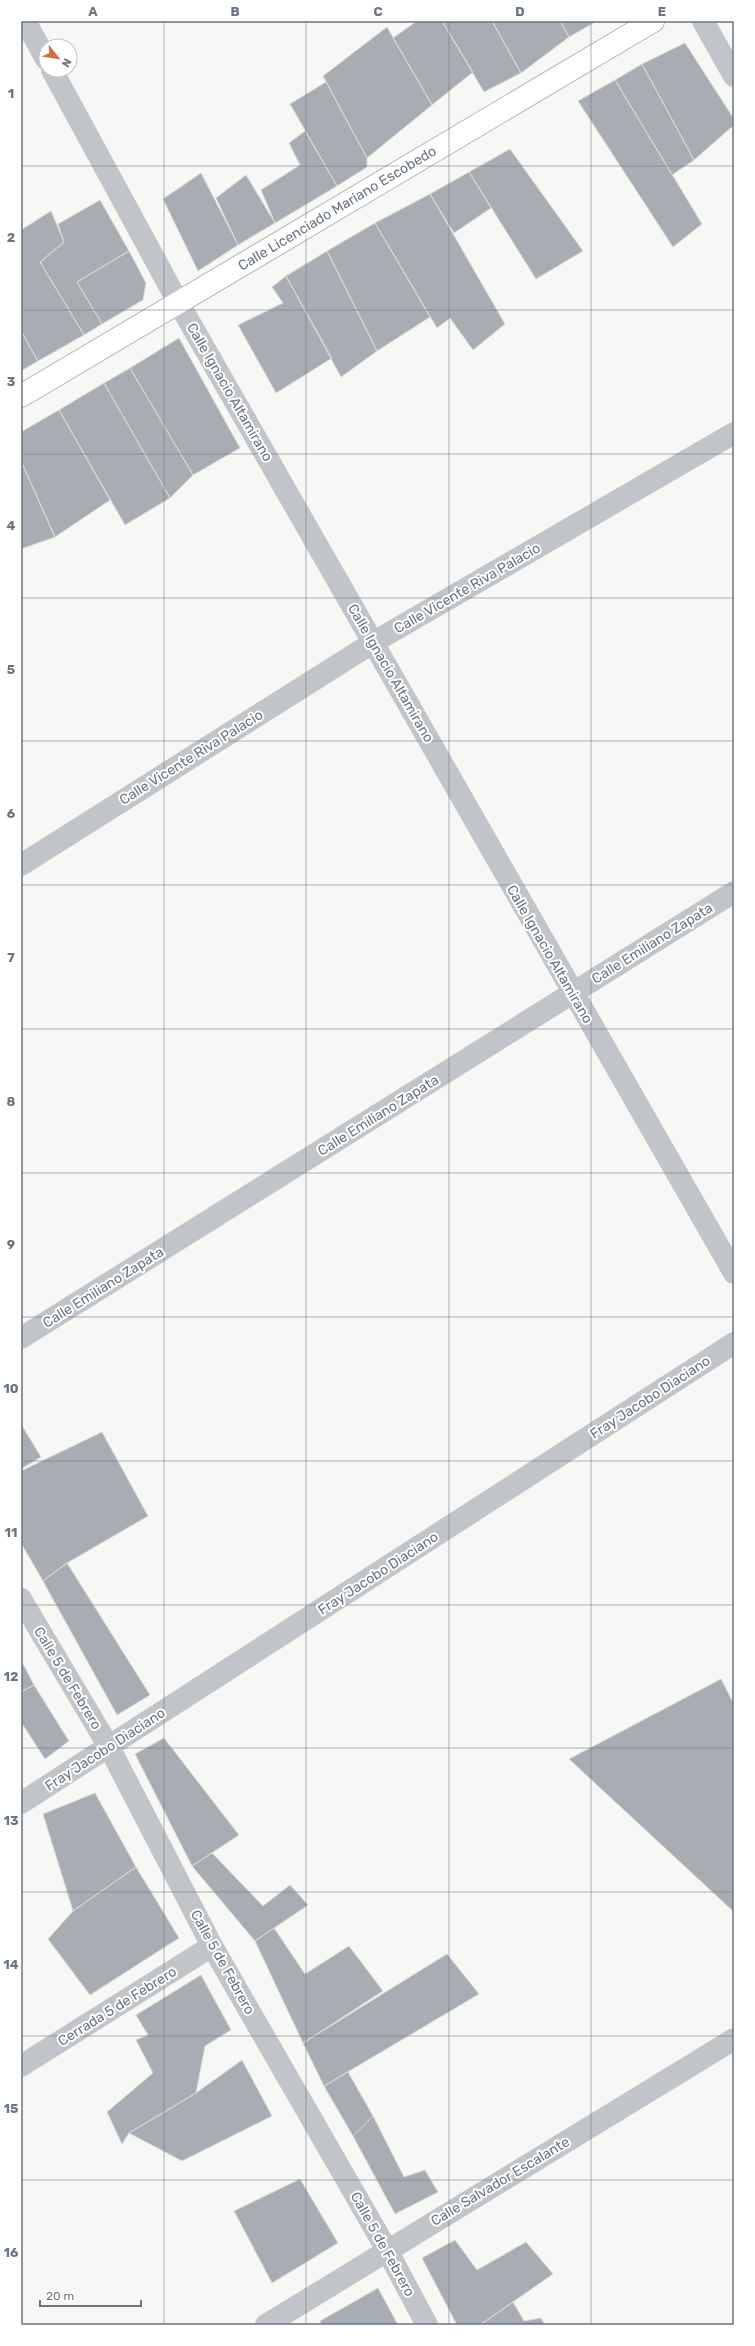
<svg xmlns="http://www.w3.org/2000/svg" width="755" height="2346" font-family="Rubik,sans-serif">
	<rect width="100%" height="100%" fill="#f7f7f5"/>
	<!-- building -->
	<path fill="#a7adb3" stroke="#d9d9d7" d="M417,21h25l31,51 -41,33 -39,-67z
		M442,21h50l29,52 -37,19z
		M492,21h68l9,16 -48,36z
		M560,21h37l-28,16z
		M387,27l45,78 -65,53 -44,-82z
		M685,43l49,76v6l-40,35 -52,-96z
		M642,64l52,96 -22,15 -57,-95z
		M615,80l87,144 -29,23 -95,-146z
		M326,82l41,76v9l-30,19 -47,-82z
		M305,131l32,55 -62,37 -14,-33 39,-25 -11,-22z
		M510,149l73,102 -47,28 -67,-107z
		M469,172l22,36 -37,25 -24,-39z
		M201,173l37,72 -40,26 -35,-72z
		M246,175l29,48 -37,22 -22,-47z
		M430,194l75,130 -32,26 -23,-32 -13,10 -62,-105z
		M100,200l29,51 -52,31 25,42 -18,11 -44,-73 24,-20 -6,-18z
		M51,211l13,31 -24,20 44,73 -46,26 -17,-30v-101z
		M375,223l55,94 -53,34 -50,-100z
		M129,251l17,32 -3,17 -41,24 -25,-42z
		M327,251l50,100 -36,26 -55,-101z
		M286,276l46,82 -56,35 -38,-68 45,-22 -11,-16z
		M21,331l17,30 -17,10z
		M179,338l61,110 -47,27 -63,-107z
		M130,368l63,107 -23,23 -66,-115z
		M104,383l66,115 -45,27 -66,-115z
		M59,410l51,90 -55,37 -34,-76v-29z
		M21,461l34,76 -34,12z
		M21,1424l20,33 -20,12z
		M102,1432l46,84 -81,47 -24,18 -22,-38v-72z
		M67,1563l83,132 -33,20 -74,-134z
		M21,1660l13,25 -13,7z
		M721,1679l13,25v208l-165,-153z
		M34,1685l35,56 -24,18 -22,-34 -2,1v-34z
		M164,1738l75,97 -47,31 -57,-112z
		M95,1793l41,74 -63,44 -30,-97z
		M212,1853l51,53 27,-21 18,20 -53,36 -63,-75z
		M136,1867l43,71 -89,57 -42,-56 25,-28z
		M274,1928l31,46 44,-28 34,45 -80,52 -48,-102z
		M447,1954l32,40 -155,92 -21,-43z
		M201,1975l30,55 -26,16 -9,47 -67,40 -7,11 -15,-32 46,-39 -17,-33 12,-5 -12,-20z
		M242,2060l30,56 -90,45 -53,-28 67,-40z
		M348,2072l25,44 -20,20 -29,-50z
		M373,2116l31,61 21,-7 13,22 -43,22 -42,-78z
		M300,2179l38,64 -66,40 -38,-72z
		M455,2240l22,30 49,-28 27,32 -73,51h-23l-35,-67z
		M378,2288l20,37h-76l-2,-4z
		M513,2302l11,19 17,-3 4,7h-65z"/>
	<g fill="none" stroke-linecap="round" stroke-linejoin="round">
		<defs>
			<path id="secondary" d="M21,396l632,-375"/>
		</defs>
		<!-- secondary casing -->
		<use href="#secondary" stroke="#b2b6ba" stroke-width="24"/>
		<!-- street -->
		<path stroke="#c1c4c8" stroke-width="22" d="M25,21l21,38
			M703,21l31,55
			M52,70l126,232 556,971
			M21,865l353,-223 360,-209
			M21,1338l713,-446
			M21,1599l88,148 103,199 175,304 40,75
			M21,1803l713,-460
			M21,2066l191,-120
			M266,2325l468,-286"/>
		<!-- secondary -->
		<use href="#secondary" stroke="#fff" stroke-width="22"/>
	</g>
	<!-- grid -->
	<path fill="none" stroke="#6a7582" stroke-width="1" stroke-opacity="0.55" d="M164,21v2304M306,21v2304M449,21v2304M591,21v2304M21,166h713M21,310h713M21,454h713M21,598h713M21,741h713M21,885h713M21,1029h713M21,1173h713M21,1317h713M21,1461h713M21,1605h713M21,1748h713M21,1892h713M21,2036h713M21,2180h713"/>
	<g text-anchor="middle" stroke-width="4" stroke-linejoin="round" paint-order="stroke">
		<!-- street labels -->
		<g font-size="14" fill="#6a7582" stroke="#fff">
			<text transform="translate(337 208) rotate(-31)" y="5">Calle Licenciado Mariano Escobedo</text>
			<text transform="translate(230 392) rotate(60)" y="5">Calle Ignacio Altamirano</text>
			<text transform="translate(467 588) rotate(-30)" y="5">Calle Vicente Riva Palacio</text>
			<text transform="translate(391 673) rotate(60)" y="5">Calle Ignacio Altamirano</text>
			<text transform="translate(191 757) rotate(-32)" y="5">Calle Vicente Riva Palacio</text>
			<text transform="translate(652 943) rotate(-32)" y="5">Calle Emiliano Zapata</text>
			<text transform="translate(550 954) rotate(60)" y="5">Calle Ignacio Altamirano</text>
			<text transform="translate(378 1115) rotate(-32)" y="5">Calle Emiliano Zapata</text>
			<text transform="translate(103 1287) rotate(-32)" y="5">Calle Emiliano Zapata</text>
			<text transform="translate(650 1397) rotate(-33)" y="5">Fray Jacobo Diaciano</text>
			<text transform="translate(378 1573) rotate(-33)" y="5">Fray Jacobo Diaciano</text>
			<text transform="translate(68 1678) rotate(59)" y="5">Calle 5 de Febrero</text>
			<text transform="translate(105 1749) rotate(-33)" y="5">Fray Jacobo Diaciano</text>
			<text transform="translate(223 1962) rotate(61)" y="5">Calle 5 de Febrero</text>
			<text transform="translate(117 2006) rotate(-32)" y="5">Cerrada 5 de Febrero</text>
			<text transform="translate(500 2181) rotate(-31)" y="5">Calle Salvador Escalante</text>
			<text transform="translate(383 2244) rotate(61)" y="5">Calle 5 de Febrero</text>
		</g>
	</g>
	<!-- border -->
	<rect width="755" height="2346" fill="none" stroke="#ffffff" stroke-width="44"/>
	<!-- north arrow -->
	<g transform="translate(58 58) rotate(120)"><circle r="19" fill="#ffffff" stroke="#c3c8cd"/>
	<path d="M0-3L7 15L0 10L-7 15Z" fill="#ce713e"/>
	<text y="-6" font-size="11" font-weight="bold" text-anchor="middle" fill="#6a7582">N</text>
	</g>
	<!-- scale -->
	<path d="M40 2300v6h101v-6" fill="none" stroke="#6a7582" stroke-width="2"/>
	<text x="46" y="2300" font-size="12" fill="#6a7582" stroke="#ffffff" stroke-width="3" paint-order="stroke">20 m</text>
	<rect x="22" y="22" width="711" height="2302" fill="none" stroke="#6a7582" stroke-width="1.5"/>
	<g font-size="13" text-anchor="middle" font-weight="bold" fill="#6a7582">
		<text x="93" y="16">A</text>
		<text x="235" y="16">B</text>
		<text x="378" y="16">C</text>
		<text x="520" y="16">D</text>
		<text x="662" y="16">E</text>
		<text x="11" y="98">1</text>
		<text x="11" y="242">2</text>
		<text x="11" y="386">3</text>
		<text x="11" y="530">4</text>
		<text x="11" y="674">5</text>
		<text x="11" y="818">6</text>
		<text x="11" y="962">7</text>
		<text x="11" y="1106">8</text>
		<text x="11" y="1249">9</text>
		<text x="11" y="1393">10</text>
		<text x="11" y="1537">11</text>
		<text x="11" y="1681">12</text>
		<text x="11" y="1825">13</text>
		<text x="11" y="1969">14</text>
		<text x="11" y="2113">15</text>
		<text x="11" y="2257">16</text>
	</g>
</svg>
